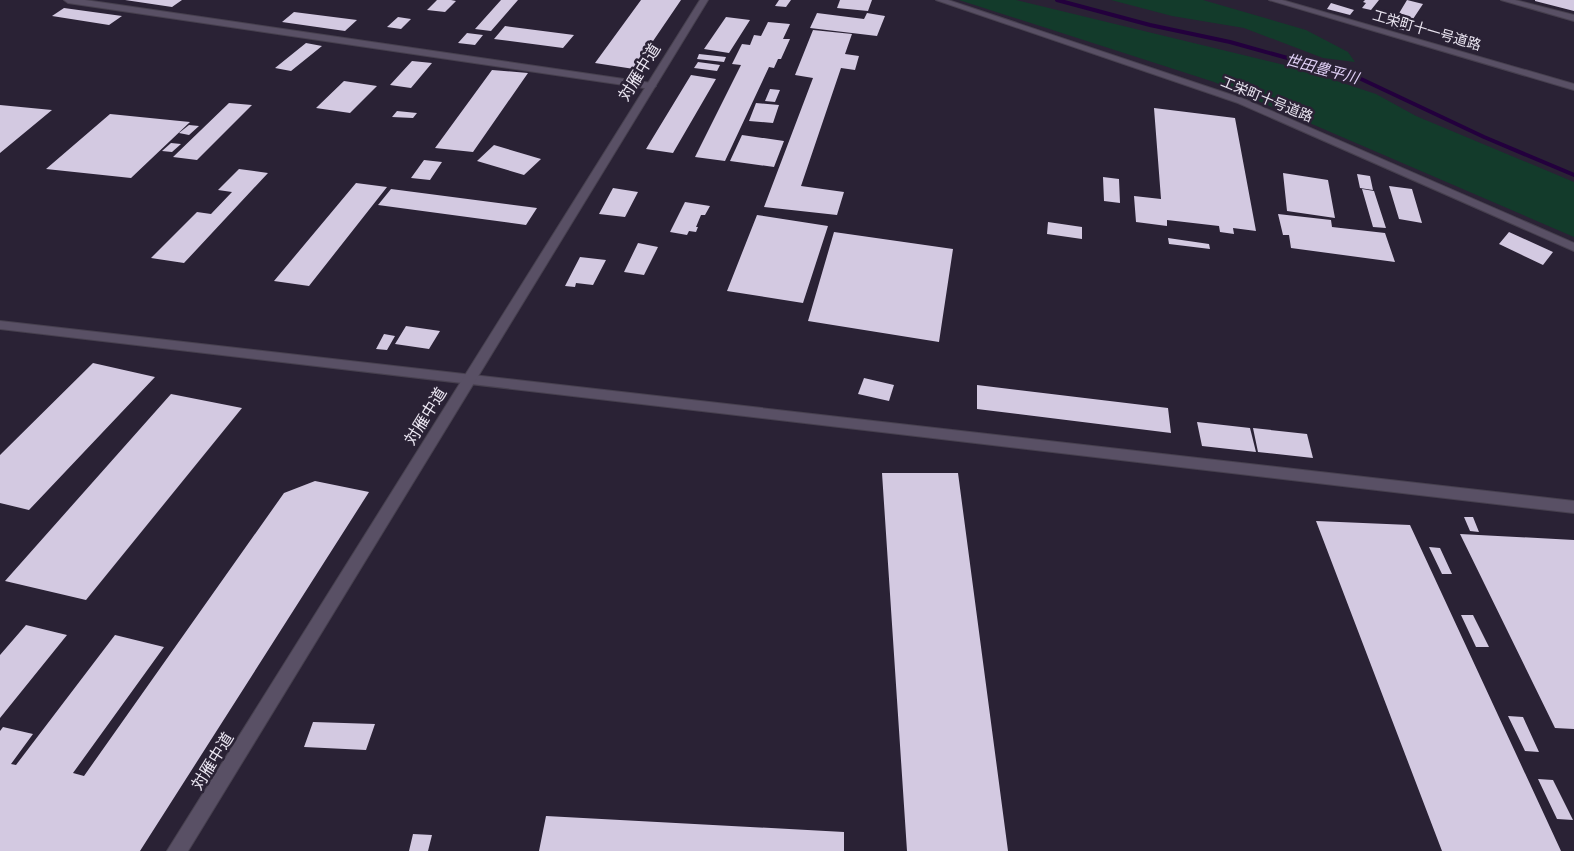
<svg xmlns="http://www.w3.org/2000/svg" width="1574" height="851" font-family="Manrope,'Noto Sans JP',sans-serif">
	<rect width="100%" height="100%" fill="#2a2235"/>
	<!-- green -->
	<path fill="#133b2b" d="M959,0h57l281,68 79,26 40,22 158,66v55l-360,-155z
		M1111,0h92l103,30 42,22 7,10 -32,-4 -79,-30 -72,-12z"/>
	<g fill="none" stroke-linecap="round" stroke-linejoin="round">
		<!-- stream -->
		<path stroke="#23003d" stroke-width="4" d="M1057,0l93,25 80,17 129,36 125,59 90,38"/>
	</g>
	<!-- building -->
	<path fill="#d3c9e1" d="M125,0h57l-10,7z
		M437,0h14l5,1 -11,11 -18,-2z
		M501,0h17l-27,31 -16,-2z
		M641,0h40l-47,69 -39,-6z
		M779,0h12l-5,7 -11,-1z
		M840,0h32l-4,11 -31,-3z
		M1365,0h14l-8,10 -9,-2 4,-5 -3,-1z
		M1407,0l16,4 -10,15 -15,-4z
		M1535,0h39v11l-39,-10z
		M1331,3l23,7 -4,5 -23,-6z
		M64,8l58,8 -13,9 -57,-9z
		M294,12l63,8 -12,11 -63,-9z
		M817,13l47,6 3,-6 18,3 -8,20 -67,-8z
		M1397,16l17,5 -3,4 -17,-4z
		M398,17l13,2 -10,10 -14,-2z
		M726,17l24,3 -21,33 -25,-4z
		M768,22l22,2 -7,15h7l-9,20h-3l-4,9 -5,-1 -44,94 -30,-4 46,-92 -9,-1 10,-20 8,1 4,-10 7,1z
		M1392,22l18,5 -3,4 -18,-4z
		M505,26l69,9 -11,13 -69,-9z
		M813,30l39,4 -7,20 14,2 -4,14 -14,-2 -40,118 43,6 -7,23 -73,-8 49,-129 -18,-3z
		M467,33l16,2 -8,10 -17,-2z
		M306,43l16,3 -31,25 -16,-3z
		M699,54l27,3 -2,5 -27,-3z
		M412,61l20,2 -21,25 -21,-3z
		M698,62l22,3 -3,6 -23,-3z
		M492,70l36,3 -55,79 -38,-4z
		M691,75l25,4 -43,74 -27,-4z
		M344,81l33,5 -27,27 -34,-5z
		M770,89l10,1 -5,12 -10,-1z
		M229,103l23,2 -55,55 -24,-3z
		M756,103l23,2 -6,18 -24,-2z
		M0,105l52,5 -52,43z
		M1154,108l81,10 21,113 -23,-3 1,6 -14,-2 -1,-6 -52,-6v6l-31,-4 -2,-26 27,3z
		M397,111l20,2 -4,5 -21,-1z
		M110,114l80,8 -59,56 -85,-9z
		M189,125l10,1 -10,9 -10,-2z
		M742,135l42,6 -10,26 -44,-6z
		M171,143l10,1 -9,8 -10,-1z
		M494,145l47,14 -17,16 -47,-14z
		M424,160l18,2 -12,18 -19,-2z
		M239,169l29,4 -84,90 -33,-5 46,-46 14,2 21,-22 -14,-2z
		M1283,173l45,7 7,38 -48,-7z
		M1357,174l13,2 3,14 -13,-2z
		M1103,177l16,2 1,24 -16,-2z
		M356,183l31,4 -78,99 -35,-5z
		M1389,186l23,3 10,34 -23,-4z
		M613,188l25,4 -13,25 -26,-3z
		M391,189l146,19 -11,17 -148,-20z
		M1362,189l12,2 12,37 -13,-1z
		M685,202l25,4 -5,9h-4l-5,12h2l-2,5 -7,-1 -2,4 -17,-3z
		M1278,214l53,6 1,7 53,6 10,29 -104,-14 -2,-13h-6z
		M757,215l71,11 -25,77 -76,-12z
		M1048,222l34,5v12l-35,-5z
		M834,232l119,17 -14,93 -131,-21z
		M1509,232l44,20 -10,13 -44,-21z
		M1168,238l41,6 1,5 -41,-5z
		M638,243l20,4 -14,28 -20,-3z
		M580,257l26,3 -13,25 -17,-2 -1,4 -10,-1z
		M406,326l34,5 -11,18 -34,-5z
		M384,334l11,2 -8,14 -11,-1z
		M93,363l62,14 -126,133 -29,-7v-48z
		M864,378l30,7 -5,16 -31,-7z
		M977,385l191,23 3,25 -194,-24z
		M171,394l71,14 -156,192 -81,-19z
		M1197,422l53,6 6,24 -54,-6z
		M1253,428l54,6 6,24 -55,-6z
		M882,473h76l50,378h-101z
		M315,481l54,11 -229,359h-140v-120l3,-4 30,7 -22,30 5,1 99,-130 49,12 -91,126 11,3 200,-283z
		M1464,517h9l6,15 -9,-1z
		M1316,521l94,4 151,326h-119z
		M1460,534l114,6v189l-19,-1z
		M1429,547l11,1 12,26h-10z
		M1461,615h12l16,32h-13z
		M26,625l41,10 -67,83v-63z
		M1508,716l15,1 16,35 -14,-1z
		M313,722l62,2 -9,26 -62,-3z
		M1538,779l15,1 20,40 -16,-1z
		M546,816l298,16v19h-305z
		M413,834l19,1 -4,16h-19z"/>
	<g fill="none" stroke-linecap="round" stroke-linejoin="round">
		<defs>
			<path id="minor" d="M64,0h21l566,83 5,3 -5,3 -583,-86z
				M0,321l1574,180v12l-1574,-184z"/>
			<path id="tertiary" d="M700,0h8l-520,851h-21z
				M936,0h12l296,99 330,144v8l-336,-148z
				M1269,0h13l292,84v6z
				M1501,0h14l59,15v6z"/>
		</defs>
		<!-- minor casing -->
		<use href="#minor" stroke="#47404f" stroke-width="2"/>
		<!-- tertiary casing -->
		<use href="#tertiary" stroke="#47404f" stroke-width="2"/>
		<!-- minor -->
		<use href="#minor" fill="#595065" fill-rule="evenodd"/>
		<!-- tertiary -->
		<use href="#tertiary" fill="#595065" fill-rule="evenodd"/>
	</g>
	<g text-anchor="middle" stroke-width="5" stroke-linejoin="round" paint-order="stroke">
		<!-- far-street labels -->
		<g font-size="14" fill="#ebe6f2" stroke="#2a2235">
			<text transform="translate(1427 30) rotate(16)" y="5">工栄町十一号道路</text>
			<text transform="translate(1267 99) rotate(22)" y="5">工栄町十号道路</text>
		</g>
		<!-- far-water labels -->
		<g font-size="15" font-style="italic" fill="#e2d2f8" stroke="#2a2235">
			<text transform="translate(1322 69) rotate(15)" y="5">世田豊平川</text>
		</g>
		<!-- street labels -->
		<g font-size="16" fill="#ebe6f2" stroke="#2a2235">
			<text transform="translate(639 72) rotate(-58)" y="6">対雁中道</text>
			<text transform="translate(425 416) rotate(-58)" y="6">対雁中道</text>
			<text transform="translate(212 761) rotate(-58)" y="6">対雁中道</text>
		</g>
	</g>
</svg>
